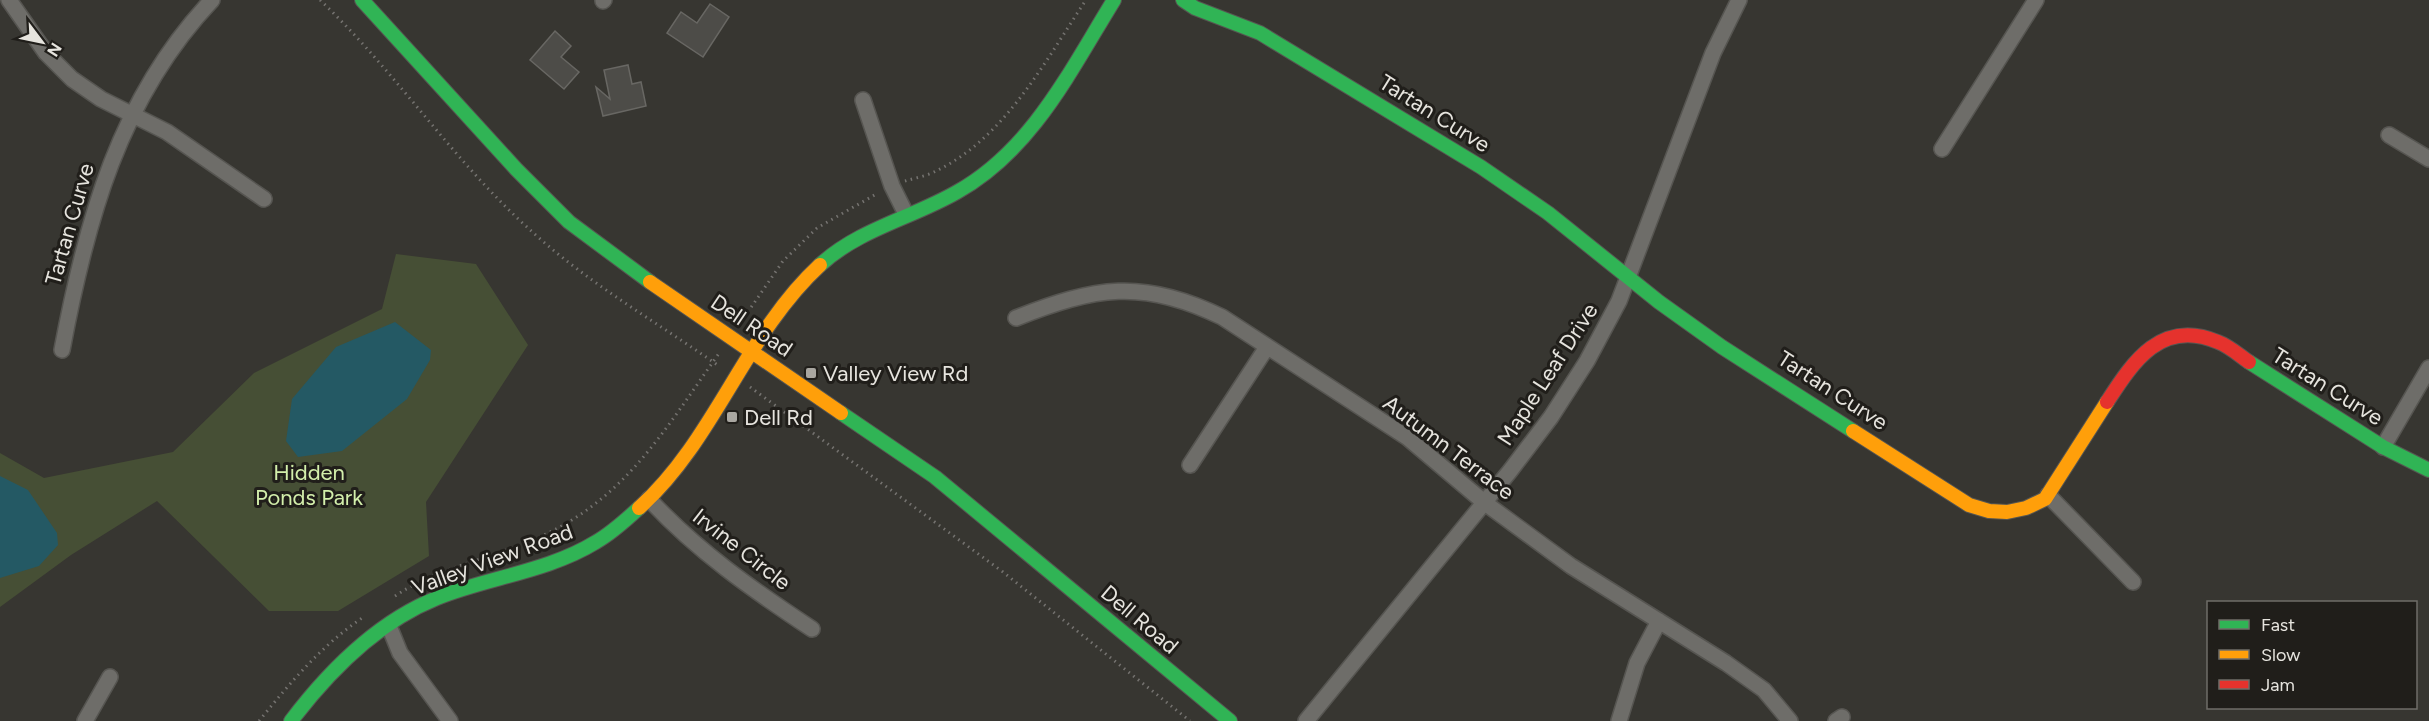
<svg xmlns="http://www.w3.org/2000/svg" width="2429" height="721" font-family="Figtree,sans-serif">
	<rect width="100%" height="100%" fill="#373631"/>
	<!-- green -->
	<path fill="#464f35" d="M396,254l80,10 52,81 -102,157 3,54 -91,55h-69l-112,-110 -86,54 -71,52v-154l44,25 129,-26 81,-79 128,-64z"/>
	<!-- water -->
	<path fill="#245964" d="M395,322l36,28 -1,10 -23,39 -65,52 -44,6 -12,-16 6,-42 44,-52z
		M0,476l28,14 29,43 1,12 -19,21 -39,12z"/>
	<!-- building -->
	<path fill="#4d4c48" stroke="#686763" stroke-width="1.5" d="M710,4l19,13 -26,40 -36,-24 14,-21 16,11z
		M555,31l16,15 -10,11 18,15 -15,17 -34,-29z
		M628,65l4,19 9,-2 5,24 -43,10 -7,-29 14,12 -6,-29z"/>
	<g fill="none" stroke-linecap="round" stroke-linejoin="round">
		<defs>
			<path id="street" d="M9,0l37,53 26,26 29,20 66,33 97,67
				M603,1l1,-1
				M863,100l29,86 14,28
				M2389,135l40,24
				M1942,149l94,-149
				M1016,318c79,-31 126,-40 206,-1l186,121 77,65 86,63 155,97 38,27 26,31
				M62,350c24,-128 57,-252 150,-350
				M2383,447l46,-79
				M1190,465l77,-118
				M2048,495l85,87
				M649,499c48,52 104,91 163,130
				M389,626l11,27 50,68
				M85,721l25,-44
				M1306,721l204,-250 41,-54 36,-56 32,-60 94,-248 26,-53
				M1619,721l18,-58 22,-42
				M1836,721l6,-4"/>
			<path id="fast" d="M362,0l154,169 53,53 81,60
				M1183,0l12,8 65,25 221,134 67,46 111,89 63,45 131,84
				M820,265c39,-36 92,-47 137,-73 75,-42 113,-121 157,-192
				M2249,362l134,85 46,23
				M841,413l94,64 295,244
				M291,721c38,-50 86,-99 146,-123 52,-21 110,-26 159,-56 16,-9 30,-22 43,-34"/>
			<path id="slow" d="M650,282l191,131
				M1853,431l116,74 20,6 18,1 19,-4 19,-9 62,-97
				M639,508c76,-68 106,-174 181,-243"/>
			<path id="jam" d="M2107,402c26,-40 54,-84 111,-60 11,4 21,13 31,20"/>
		</defs>
		<!-- street casing -->
		<use href="#street" stroke="#565551" stroke-width="18"/>
		<!-- fast casing -->
		<use href="#fast" stroke="#565551" stroke-width="16"/>
		<!-- slow casing -->
		<use href="#slow" stroke="#565551" stroke-width="16"/>
		<!-- jam casing -->
		<use href="#jam" stroke="#565551" stroke-width="16"/>
		<!-- path -->
		<path stroke="#757370" stroke-width="3" stroke-dasharray="1.5 4.5" stroke-linecap="butt" d="M320,0c75,71 132,159 208,228 58,54 127,93 191,138
			M905,181c10,-3 22,-5 31,-10 69,-33 109,-110 150,-171
			M741,322l42,-61 34,-33 61,-35
			M750,387l253,185 187,149
			M395,596c47,-31 102,-38 151,-62 83,-39 123,-111 174,-182
			M259,721c31,-38 62,-75 103,-103"/>
		<!-- street -->
		<use href="#street" stroke="#6e6d69" stroke-width="15"/>
		<!-- fast -->
		<use href="#fast" stroke="#30b455" stroke-width="14"/>
		<!-- slow -->
		<use href="#slow" stroke="#ff9f0a" stroke-width="14"/>
		<!-- jam -->
		<use href="#jam" stroke="#e5322d" stroke-width="14"/>
	</g>
	<!-- markers -->
	<g fill="#a9a7a1" stroke="#201e1a" stroke-width="2">
		<rect x="805" y="367" width="12" height="12" rx="3"/>
		<rect x="726" y="411" width="12" height="12" rx="3"/>
	</g>
	<g text-anchor="middle" stroke-width="6" stroke-linejoin="round" paint-order="stroke">
		<!-- street labels -->
		<g font-size="22" fill="#e6e4de" stroke="#201e1a">
			<text transform="translate(1435 113) rotate(32)" y="8">Tartan Curve</text>
			<text transform="translate(69 224) rotate(-74)" y="8">Tartan Curve</text>
			<text transform="translate(752 325) rotate(34)" y="8">Dell Road</text>
			<text transform="translate(1547 374) rotate(-57)" y="8">Maple Leaf Drive</text>
			<text transform="translate(2328 386) rotate(32)" y="8">Tartan Curve</text>
			<text transform="translate(1833 390) rotate(33)" y="8">Tartan Curve</text>
			<text transform="translate(1449 447) rotate(37)" y="8">Autumn Terrace</text>
			<text transform="translate(742 549) rotate(38)" y="8">Irvine Circle</text>
			<text transform="translate(492 559) rotate(-20)" y="8">Valley View Road</text>
			<text transform="translate(1140 619) rotate(40)" y="8">Dell Road</text>
		</g>
		<!-- poi labels -->
		<g font-size="22" fill="#e6e4de" stroke="#201e1a" text-anchor="start">
			<text x="823" y="381">Valley View Rd</text>
			<text x="744" y="425">Dell Rd</text>
		</g>
		<!-- park labels -->
		<g font-size="22" fill="#d3efab" stroke="#201e1a">
			<text x="309" y="480">Hidden<tspan x="309" dy="25">Ponds Park</tspan></text>
		</g>
	</g>
	<!-- legend -->
	<rect x="2207" y="601" width="210" height="108" fill="#201e1a" stroke="#6f6d68" stroke-width="1.5"/>
	<rect x="2219" y="620" width="30" height="9" fill="#30b455" stroke="#6f6d68" stroke-width="1.5"/>
	<text x="2261" y="631" font-size="18" fill="#e6e4de">Fast</text>
	<rect x="2219" y="650" width="30" height="9" fill="#ff9f0a" stroke="#6f6d68" stroke-width="1.5"/>
	<text x="2261" y="661" font-size="18" fill="#e6e4de">Slow</text>
	<rect x="2219" y="680" width="30" height="9" fill="#e5322d" stroke="#6f6d68" stroke-width="1.5"/>
	<text x="2261" y="691" font-size="18" fill="#e6e4de">Jam</text>
	<!-- north arrow -->
	<g transform="translate(42 42) rotate(122)" stroke="#201e1a" stroke-width="4.5" paint-order="stroke">
	<path d="M0-4.5L10 22L0 15L-10 22Z" fill="#e6e4de"/>
	<text y="-9" font-size="16" font-weight="bold" text-anchor="middle" fill="#e6e4de">N</text>
	</g>
</svg>
